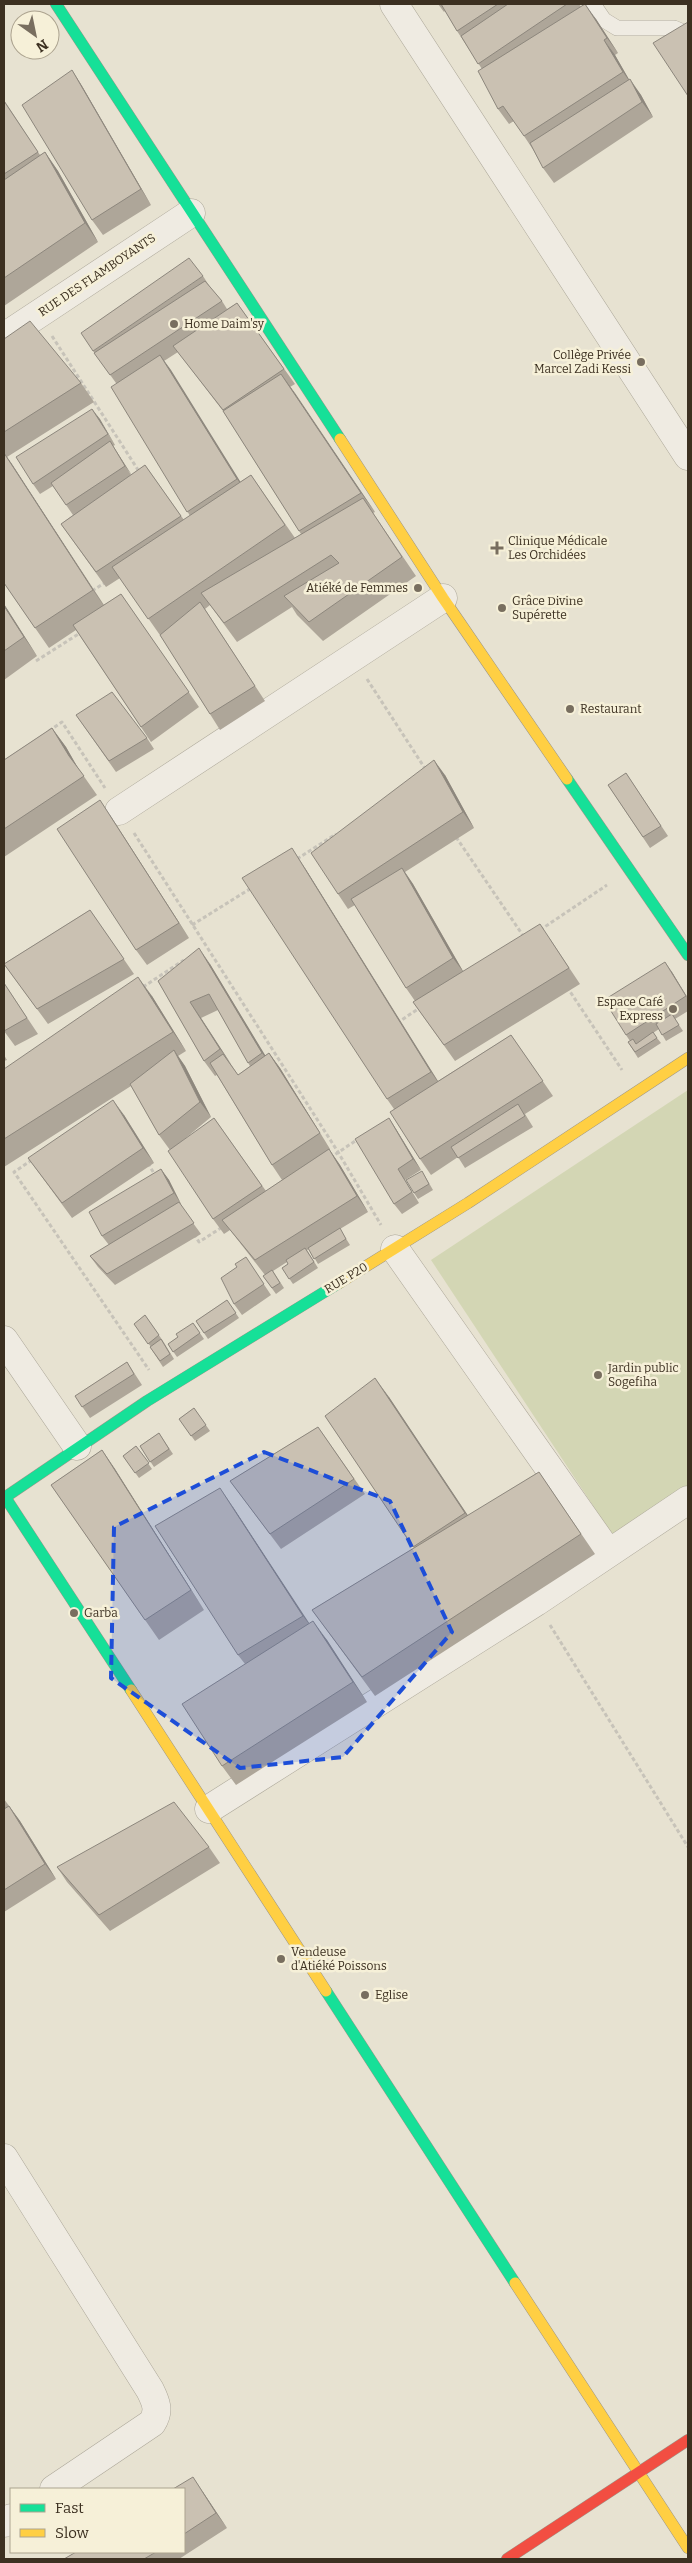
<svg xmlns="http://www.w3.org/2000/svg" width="692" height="2563" font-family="Bitter,serif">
	<rect width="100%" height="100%" fill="#e7e2d1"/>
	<!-- green -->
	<path fill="#d3d6b4" d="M688,1090v401l-73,48 -184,-279z"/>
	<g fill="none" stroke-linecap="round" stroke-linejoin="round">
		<defs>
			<path id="lane" d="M593,4l11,16 13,8h57l14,6"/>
			<path id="street" d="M394,4l294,452
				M4,337l187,-124
				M119,811l324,-213
				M395,1249l213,303
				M4,1340l73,106
				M209,1809l327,-207 152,-102
				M4,2158l146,232c6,12 10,21 2,33l-98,66
				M4,2523l7,-5"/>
			<path id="fast" d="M56,4l284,435
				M567,779l121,176
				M5,1497l126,193
				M4,1498l143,-97 192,-118
				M326,1991l189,292"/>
			<path id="slow" d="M340,439l103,159 124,181
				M339,1283l129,-80 220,-145
				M131,1690l195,301
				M515,2283l173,265"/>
			<path id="jam" d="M507,2559l181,-119"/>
		</defs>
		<!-- lane casing -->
		<use href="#lane" stroke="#aca799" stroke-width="16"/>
		<!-- street casing -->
		<use href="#street" stroke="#aca799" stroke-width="29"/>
		<!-- fast casing -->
		<use href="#fast" stroke="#9c968a" stroke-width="12"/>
		<!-- slow casing -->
		<use href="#slow" stroke="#9c968a" stroke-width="12"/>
		<!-- jam casing -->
		<use href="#jam" stroke="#9c968a" stroke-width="12"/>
		<!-- path -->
		<path stroke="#c7c3b9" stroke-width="3" stroke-dasharray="4 2.5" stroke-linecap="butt" d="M52,336l88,137
			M92,591l14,-9
			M36,661l44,-28
			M367,679l59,91
			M49,731l13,-9 43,66
			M134,833l204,319 43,73
			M456,837l68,100
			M297,859l39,-25
			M192,925l61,-38
			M540,930l67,-45
			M143,987l41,-27
			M567,987l55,83
			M397,1023l24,-16
			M330,1158l28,-19
			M32,1160l-18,12 135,198
			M148,1163l8,14
			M194,1234l5,8 25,-16
			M550,1625l138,222"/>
		<!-- lane -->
		<use href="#lane" stroke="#efebe2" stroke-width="15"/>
		<!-- street -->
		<use href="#street" stroke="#efebe2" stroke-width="28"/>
		<!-- fast -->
		<use href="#fast" stroke="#16e098" stroke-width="11"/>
		<!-- slow -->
		<use href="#slow" stroke="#ffcf43" stroke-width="11"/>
		<!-- jam -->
		<use href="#jam" stroke="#f24e42" stroke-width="11"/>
	</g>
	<!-- wall -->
	<path fill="#aea699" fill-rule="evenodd" d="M438,4h141l2,3 15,12 22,34 -3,2 14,25 12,15 12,22 -99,66 -11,-15 -9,-17 -20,-30 -5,3 -11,-15 -16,-40 -25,-38 -12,-20 -1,1z
		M72,70l10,16 69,119 -48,30 -11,-15z
		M4,100l36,55 5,-3 13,19 40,71 -94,64z
		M203,276l7,11 12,14 5,8 10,-6 58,81 -5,3 85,125 -2,1 43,63 -93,65 -26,-26 -5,-8 -55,35 -27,-37 -5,4 60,92 -45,29 -10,-16 -48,-76 -42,-60 -14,9 -45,-63 12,-9 -20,-29 -13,8 -7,-10 59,-75 23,36 -2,1 18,29 14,-10 39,55 6,-4 -74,-133 -23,-32zM178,352l45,59 78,123 -6,4 -44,-63 -11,7 -76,-121z
		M4,339l77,44 13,19 -87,55 97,148 17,-11 78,113 -48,35 -75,-112 -27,18 -45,-65z
		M4,604l33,52 -33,24z
		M76,715l71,23 7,11 -38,23z
		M52,728l14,19 12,21 19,27 -93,62v-97z
		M626,773l42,63 -18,12 -42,-63z
		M445,775l29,53 -69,44 8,12 50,87 87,-32 30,45 -125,77 -42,-59 2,-1 -9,-13 -51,-83 -7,4 -10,-15z
		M110,815l79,123 -42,27 -11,-15z
		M305,868l133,213 73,-46 42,61 -28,18 8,13 -68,41 -7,-11 -27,18 -11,-16 -26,-50 -7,-10z
		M90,910l44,64 -86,50 -44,-60z
		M210,964l55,92 4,-3 11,15 50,81h-1l11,16 28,47 -28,17 10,16 -32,19 -9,-15 -2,1 11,18 -25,16 -11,-16 6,-4 -1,-2 -14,9 11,17 -8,6 -13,-18 2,-1 -35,-45 -6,4 -11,-15 -43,-69 -11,-15 -28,-49 -127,81v-98l148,-73 34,55 -8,5 7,10 26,51 -36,30 39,-29 52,73 16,-11 -10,-15 -55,-90 -2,1 -11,-15 -46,-80zM218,1010l32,56 -12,9 -37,-57z
		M672,972l16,26v13l-13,8 8,12 -17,10 -7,-12 -6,4 8,10 -23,15 -10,-16 2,-1 -4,-6z
		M4,983l34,51 -23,12 -11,-15z
		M4,1055l3,5 -3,1z
		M124,1115l30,48 -82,55 -44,-60z
		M389,1118l7,11 25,41 -16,10 14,23 -17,11 -8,-10z
		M161,1169l8,11 12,24 -1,1 21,29 -86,51 -17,-18 -8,-11 19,-11 -7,-9z
		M422,1171l11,19 -15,9 -4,-6z
		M253,1268l18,27 -29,20 -8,-11z
		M227,1300l12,18 -31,21 -12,-18z
		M145,1315l18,26 11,18 -11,8 -13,-20h1l-17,-23z
		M193,1323l11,16 -27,18 -9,-13 10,-7z
		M127,1362l15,23 -52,33 -15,-22z
		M389,1397l79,119 71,-44 56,82 -220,142 -63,-86 102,-62 -89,-132z
		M194,1408l16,23 -15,10 -16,-22z
		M318,1427l47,67 -84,55 -51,-68z
		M159,1433l14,21 -19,13 -14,-21z
		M136,1446l16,23 -13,9 -16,-22z
		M102,1450l13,19 89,141 -45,30 -108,-155z
		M233,1507l76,117 18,16 40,62 -131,83 -14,-19 23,-102 -7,-9z
		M4,1799l16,22 36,58 -52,33z
		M209,1847l11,16 -110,68 -43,-49 -10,-15z
		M184,2489l19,3 24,36 -48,31h-115l12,-7h108z"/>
	<!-- shaded-wall -->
	<path fill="#8d877d" d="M585,4l11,15 22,34 -11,-15z
		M604,40l11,15 19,33 -11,-16z
		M72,70l10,16 69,119 -10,-16z
		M630,79l11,16 12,22 -11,-15z
		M45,152l13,19 40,71 -13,-19z
		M160,355l11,15 77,124 -11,-15z
		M281,374l14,19 80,119 -14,-19z
		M92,409l8,10 15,26 -7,-11z
		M110,441l7,11 16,25 -8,-11z
		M4,453l8,11 94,145 -13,-19z
		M4,604l33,52 -13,-19 -20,-31z
		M52,728l14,19 16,28 -13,-19z
		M434,760l11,15 29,53 -11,-16z
		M100,800l10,15 79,123 -10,-15z
		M292,848l13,20 139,223 -13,-19z
		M402,868l11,16 51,89 -11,-15z
		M199,948l11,16 63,104 -11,-15z
		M665,962l7,10 16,27 -2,-3z
		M138,977l14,19 34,55 -13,-19z
		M190,1002l11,16 30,46 -11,-15z
		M174,1050l11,16 26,51 -11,-15z
		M269,1053l11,15 50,81 -10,-16z
		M113,1100l11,15 30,48 -11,-15z
		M389,1118l7,11 25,41 -8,-11z
		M329,1149l11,16 28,47 -11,-16z
		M161,1169l8,11 12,24 -7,-11z
		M375,1378l14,19 90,135 -14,-19z
		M102,1450l13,19 89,141 -13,-20z
		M220,1488l13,19 84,128 -14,-19z
		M313,1621l14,19 40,62 -14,-20z
		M9,1806l11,15 36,58 -11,-15z
		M193,2477l34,51 -11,-15z"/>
	<!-- building -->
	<path fill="#cac1b2" stroke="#8d877d" d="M441,4h57l-41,27z
		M508,4h59l-89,60 -17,-28z
		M585,4l22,34 -3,2 19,32 -99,64 -21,-30 -5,3 -20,-38z
		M688,22v74l-35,-53z
		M72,70l69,119 -49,31 -70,-115z
		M630,79l12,23 -99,66 -13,-25z
		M4,101l34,51 -34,22z
		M45,152l40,71 -81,55v-98z
		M189,258l14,18 -110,75 -12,-18z
		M205,281l17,20 -112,74 -16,-22z
		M237,303l47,66 -61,41 -50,-64z
		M30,321l51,62 -77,49v-93z
		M160,355l77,124 -50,33 -76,-125z
		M281,374l80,119 -62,38 -76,-120z
		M92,409l16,25 -75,50 -17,-27z
		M110,441l15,25 -59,39 -15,-22z
		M4,453l89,137 -58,38 -31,-45z
		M145,465l36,51 -85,56 -35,-48z
		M251,475l34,50 -137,94 -36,-52z
		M363,498l39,59 -93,65 -25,-26 55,-33 -8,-8 -107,68 -23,-30z
		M121,594l68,98 -48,35 -68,-102z
		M200,602l55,84 -45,28 -50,-79z
		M4,606l20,31 -20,14z
		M112,692l35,46 -38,23 -33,-46z
		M52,728l17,28 15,20 -80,53v-69z
		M434,760l29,52 -125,82 -27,-41z
		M626,773l35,53 -18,11 -35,-52z
		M100,800l79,123 -43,27 -79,-121z
		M292,848l139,224 -44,27 -145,-221z
		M402,868l51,90 -47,30 -55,-89z
		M90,910l34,49 -87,50 -33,-45z
		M540,924l29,44 -125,77 -31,-43z
		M199,948l63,105 -14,10 -39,-69 -19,8 30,47 -16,12 -46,-80z
		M665,962l21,34 -60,39 -22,-35z
		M138,977l35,55 -169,107v-70z
		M4,983l23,35 -23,13z
		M672,1014l7,11 -17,10 -6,-11z
		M653,1032l4,6 -22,14 -7,-10 5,-3 3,5z
		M511,1035l32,46 -123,78 -30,-47z
		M174,1050l26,52 -41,33 -29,-51z
		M269,1053l51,80 -48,32 -62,-102 13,-9 15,21z
		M113,1100l30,48 -81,55 -34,-45z
		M518,1104l7,12 -67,42 -7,-11z
		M214,1118l48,68 -49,33 -45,-68z
		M389,1118l24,41 -15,10 14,23 -18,12 -39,-65z
		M329,1149l28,47 -102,64 -33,-40z
		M161,1169l13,24 -72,43 -13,-24z
		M422,1171l7,13 -15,9 -8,-13z
		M179,1202l15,21 -87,51 -17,-18z
		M340,1228l6,11 -32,20 -6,-11z
		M305,1248l9,14 -25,17 -7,-11 6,-4 -2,-4z
		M246,1257l18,27 -30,20 -13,-26 16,-11 -2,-3z
		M272,1270l8,13 -8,5 -9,-12z
		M227,1300l9,13 -32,20 -8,-12z
		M145,1315l14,20 -11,9 -14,-20z
		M193,1323l7,10 -27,19 -5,-8 10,-7 -2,-3z
		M161,1339l9,15 -10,7 -10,-14z
		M127,1362l7,12 -52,33 -7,-11z
		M375,1378l90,135 -52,34 -88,-131z
		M194,1408l12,17 -15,11 -12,-17z
		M318,1427l36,52 -84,55 -40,-53z
		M159,1433l10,16 -19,13 -10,-16z
		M136,1446l13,17 -14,10 -12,-17z
		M102,1450l89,140 -46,30 -94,-135z
		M539,1472l42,62 -219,143 -50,-67z
		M220,1488l83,128 -65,39 -83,-129z
		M313,1621l40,61 -131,84 -40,-62z
		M174,1802l35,45 -110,68 -42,-48z
		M9,1806l36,58 -41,26v-81z
		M193,2477l23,36 -32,21v-45h-11z
		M76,2552h80l-12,7h-80z"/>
	<!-- marked area -->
	<path fill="#1d4ed8" fill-opacity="0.2" stroke="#1d4ed8" stroke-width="4" stroke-dasharray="10 6" stroke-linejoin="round" d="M264,1452l126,49 62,131 -109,125 -103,11 -129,-90 3,-151z"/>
	<!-- markers -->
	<g fill="#786e5f" stroke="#f6f0d8" stroke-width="2">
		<circle cx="174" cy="324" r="5"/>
		<circle cx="641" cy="362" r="5"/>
		<path d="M494.5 540.5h5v5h5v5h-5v5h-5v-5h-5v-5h5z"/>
		<circle cx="418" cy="588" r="5"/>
		<circle cx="502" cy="608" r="5"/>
		<circle cx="570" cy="709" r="5"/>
		<circle cx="673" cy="1009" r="5"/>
		<circle cx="598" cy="1375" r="5"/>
		<circle cx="74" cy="1613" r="5"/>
		<circle cx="281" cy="1959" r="5"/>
		<circle cx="365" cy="1995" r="5"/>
	</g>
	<g text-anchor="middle" stroke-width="5" stroke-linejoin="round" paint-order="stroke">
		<!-- street labels -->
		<g font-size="12" fill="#3c3021" stroke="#f6f0d8">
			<text transform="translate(97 275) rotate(-34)" y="4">RUE DES FLAMBOYANTS</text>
			<text transform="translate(346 1278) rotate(-31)" y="4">RUE P20</text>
		</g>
		<!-- poi labels -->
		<g font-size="12" fill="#3c3021" stroke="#f6f0d8" text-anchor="start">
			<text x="184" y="328">Home Daim'sy</text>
			<text x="631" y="359" text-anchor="end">Collège Privée<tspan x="631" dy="14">Marcel Zadi Kessi</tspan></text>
			<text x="508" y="545">Clinique Médicale<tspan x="508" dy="14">Les Orchidées</tspan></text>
			<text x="408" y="592" text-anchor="end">Atiéké de Femmes</text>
			<text x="512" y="605">Grâce Divine<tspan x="512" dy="14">Supérette</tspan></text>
			<text x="580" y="713">Restaurant</text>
			<text x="663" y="1006" text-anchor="end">Espace Café<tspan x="663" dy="14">Express</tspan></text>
			<text x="608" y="1372">Jardin public<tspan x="608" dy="14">Sogefiha</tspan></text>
			<text x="84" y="1617">Garba</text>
			<text x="291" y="1956">Vendeuse<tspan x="291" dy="14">d'Atiéké Poissons</tspan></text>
			<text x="375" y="1999">Eglise</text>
		</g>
	</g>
	<!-- border -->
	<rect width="692" height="2563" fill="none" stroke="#3c3021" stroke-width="10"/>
	<!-- legend -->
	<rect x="10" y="2488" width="175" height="65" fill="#f6f0d8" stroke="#aca38f"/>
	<rect x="20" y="2504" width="25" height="8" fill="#16e098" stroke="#aca38f"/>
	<text x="55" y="2513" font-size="15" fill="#3c3021">Fast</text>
	<rect x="20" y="2529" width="25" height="8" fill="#ffcf43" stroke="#aca38f"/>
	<text x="55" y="2538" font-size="15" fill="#3c3021">Slow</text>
	<!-- north arrow -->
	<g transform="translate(35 35) rotate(147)"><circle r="24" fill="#f6f0d8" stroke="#aca38f"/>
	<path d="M0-4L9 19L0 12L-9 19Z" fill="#786e5f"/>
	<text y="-8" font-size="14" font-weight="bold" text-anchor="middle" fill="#3c3021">N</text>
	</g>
</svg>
